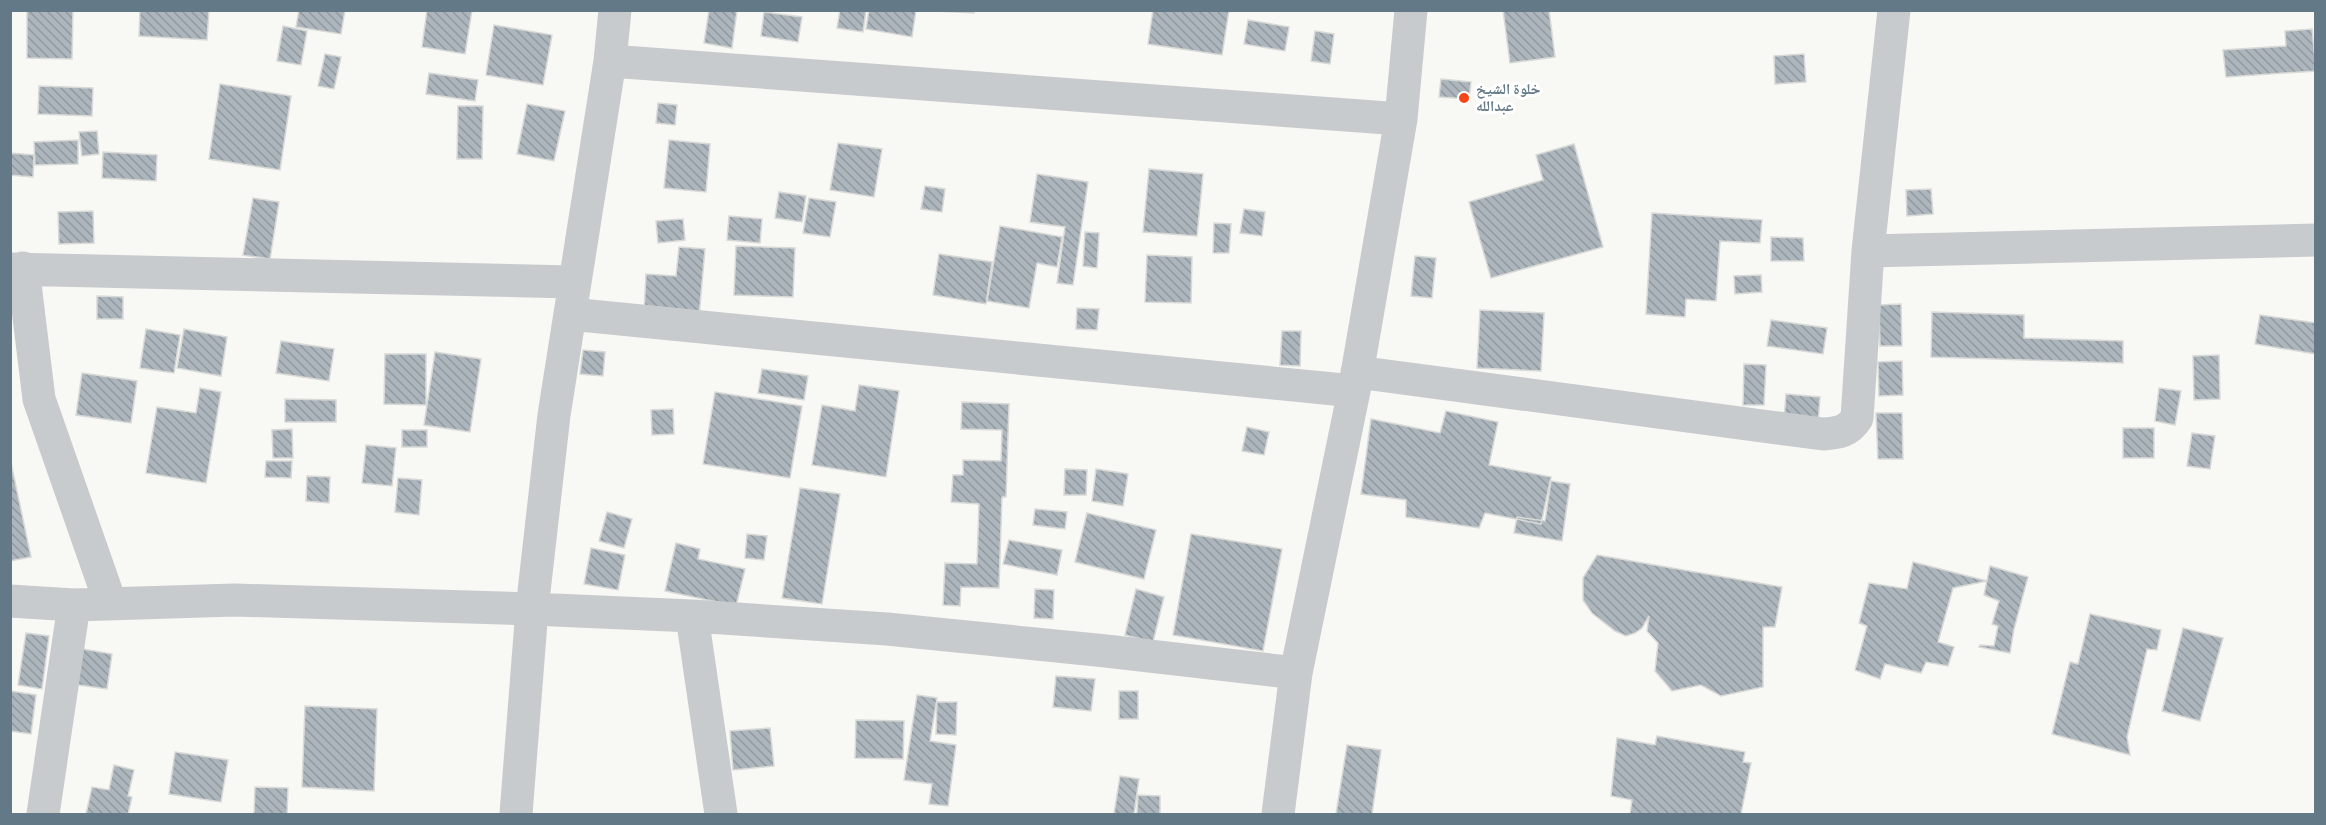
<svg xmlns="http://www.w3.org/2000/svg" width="2326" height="825" font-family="'Fira Sans Condensed','Noto Naskh Arabic',sans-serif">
	<defs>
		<pattern id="building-back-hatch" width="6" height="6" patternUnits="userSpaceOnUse" patternTransform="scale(1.5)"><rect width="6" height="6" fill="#acb6bc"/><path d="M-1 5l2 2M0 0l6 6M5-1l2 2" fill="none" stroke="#90999f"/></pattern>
	</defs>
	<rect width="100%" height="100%" fill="#f8f8f4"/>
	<!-- building -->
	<path fill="url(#building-back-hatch)" stroke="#d9d9d7" stroke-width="1.5" d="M27,10h46l-1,49 -45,-1z
		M140,10h69l-2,30 -68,-4z
		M299,10h46l-4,24 -45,-7z
		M427,10h45l-7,44 -43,-7z
		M709,10h28l-5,38 -28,-5z
		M840,10h26l-3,22 -26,-4z
		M869,10h47l-4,27 -46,-8z
		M937,10h37v3l-37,-2z
		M1153,10h76l-7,45 -74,-11z
		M1503,10h46l6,47 -45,6z
		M764,12l38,5 -4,25 -37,-6z
		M1248,20l41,7 -4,24 -41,-7z
		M494,25l58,10 -9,50 -57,-10z
		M283,26l24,5 -6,34 -24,-4z
		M2312,29l4,42 -90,6 -3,-27 63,-4 -1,-15z
		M1315,31l19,3 -4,30 -19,-3z
		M325,54l16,3 -7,32 -16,-3z
		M1804,54l2,28 -31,2 -1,-28z
		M429,73l49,7 -3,21 -49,-7z
		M1441,79l30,3 -2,17 -30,-2z
		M220,84l71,12 -11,74 -71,-11z
		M39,86l54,2 -1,28 -54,-2z
		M658,103l19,2 -2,20 -19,-2z
		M527,104l38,7 -11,50 -37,-7z
		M458,106h25l-1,53h-25z
		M97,131l2,23 -17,2 -3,-24z
		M78,140v24l-43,1 -1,-23z
		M669,140l41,4 -4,48 -42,-4z
		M838,143l44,6 -8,48 -44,-7z
		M1574,144l29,103 -112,31 -22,-76 74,-22 -7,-25z
		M103,152l54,3 -1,26 -54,-3z
		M10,153l24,2 -1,22 -23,-2z
		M1149,169l54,5 -6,62 -54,-4z
		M1037,174l51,8 -15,103 -16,-2 8,-56 -35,-5z
		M925,186l20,3 -3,23 -21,-3z
		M1931,189l2,25 -26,2 -1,-26z
		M779,192l27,4 -4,26 -27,-4z
		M253,198l26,4 -9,57 -27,-4z
		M809,198l27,4 -6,35 -27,-4z
		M1244,209l21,3 -3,24 -22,-3z
		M93,211l1,32 -35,1 -1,-32z
		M1652,213l110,7 -2,23 -40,-2 -4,60 -30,-2 -1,18 -39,-3z
		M729,216l33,3 -2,24 -33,-3z
		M683,219l2,21 -27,3 -2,-22z
		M1214,223l17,1 -2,29h-16z
		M1000,226l62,11 -5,30 -20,-4 -8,45 -42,-7z
		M1085,232l14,1 -2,35 -14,-2z
		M1771,237l32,1 1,23h-33z
		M736,246l59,2 -2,49 -59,-2z
		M679,247l26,2 -6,68 -55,-5 2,-38 30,2z
		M939,254l53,8 -6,42 -53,-9z
		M1147,255l45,2 -1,46 -46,-1z
		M1415,256l21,2 -4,40 -21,-2z
		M1761,275l1,17 -27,2 -1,-18z
		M97,296l26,1v22h-26z
		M1901,304l1,42h-22l-1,-41z
		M1077,308l22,1 -2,21 -21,-1z
		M1480,310l64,3 -3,58 -64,-3z
		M1932,312l92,3v23l99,3v22l-192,-6z
		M2260,315l56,8v31l-61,-10z
		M1771,320l56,8 -4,26 -56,-8z
		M146,329l34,6 -6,38 -34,-5z
		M184,329l43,8 -6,39 -44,-8z
		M1282,331h19l-1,35 -20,-1z
		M281,341l53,8 -5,32 -53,-8z
		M583,350l22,2 -2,24 -23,-2z
		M435,352l46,7 -11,73 -46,-7z
		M385,354h41v51l-42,-1z
		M2219,355l1,44 -26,1 -1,-44z
		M1902,361l1,34 -24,1 -1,-34z
		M1744,364l22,1 -2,40h-21z
		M762,369l46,7 -4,24 -46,-7z
		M82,373l55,8 -6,42 -55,-8z
		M859,385l40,6 -13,86 -74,-12 10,-60 33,6z
		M200,388l21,4 -15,91 -60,-10 11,-66 39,6z
		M2159,388l22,3 -6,34 -20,-4z
		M715,392l87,14 -12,72 -87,-14z
		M1786,394l34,3 -2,28 -34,-4z
		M285,399l51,1v22h-51z
		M962,402l47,2 -3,93h-4l-3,91 -38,-1 -1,19 -17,-1 2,-42 32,1 2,-60 -28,-2 2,-27h10v-15l38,1 1,-31 -41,-1z
		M673,409l1,25 -22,1 -1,-25z
		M1446,411l52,11 -9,43 62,12 -10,47 -56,-11 -6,15 -73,-11v-17l-45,-6 10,-75 69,14z
		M1876,413h26l1,46h-25z
		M1247,427l22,5 -5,23 -22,-4z
		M2123,428h31v30h-31z
		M292,429l1,29h-20l-1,-28z
		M402,430h25v17h-25z
		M2192,433l23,3 -5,33 -23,-3z
		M366,445l30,3 -4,38 -30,-3z
		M10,458l21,99 -21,4z
		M266,461h26l-1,17 -26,-1z
		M1065,469l22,1 -1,25h-22z
		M1096,469l32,5 -5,32 -31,-5z
		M307,476l23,1 -1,26 -23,-2z
		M398,478l24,2 -3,35 -24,-3z
		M1551,481l19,3 -8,57 -48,-8 3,-16 28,4z
		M800,488l40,6 -18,110 -40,-6z
		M1035,509l32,3 -2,17 -32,-4z
		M607,512l25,7 -8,29 -25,-7z
		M1087,513l69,17 -12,49 -69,-17z
		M747,534l20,2 -3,24 -19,-2z
		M1191,534l91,15 -19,102 -90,-16z
		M1009,540l53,10 -5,25 -54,-11z
		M676,543l24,6 -2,10 47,10 -9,37 -71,-15z
		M591,548l34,7 -7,35 -34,-6z
		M1597,555l185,32 -7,40h-12v60l-42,9 -20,-11 -29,6 -17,-20 3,-28 -11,-12 2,-15 -7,12 -7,5 -9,3 -11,-5 -23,-18 -9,-13v-22z
		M1913,562l74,19 -34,7 -15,54 16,5 -6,19 -22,-4 -5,11 -36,-9 -5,15 -25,-9 12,-44 -8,-3 10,-40 38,6z
		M1990,566l38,11 -14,52 -4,24 -31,-6 1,-2 14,1 4,-20 -6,-2 7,-23 -15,-6z
		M1035,589l19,1 -1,29 -19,-1z
		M1136,589l28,8 -11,45 -28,-7z
		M2090,614l71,16 -4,20 -10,-1 -20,88 3,18 -78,-21 18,-72 8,2z
		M2183,628l40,10 -23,83 -38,-10z
		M26,633l23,3 -7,53 -24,-4z
		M77,648l35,6 -5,35 -35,-5z
		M1056,676l39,3 -4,32 -38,-4z
		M10,691l26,4 -5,39 -21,-3z
		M1119,691h19v28h-19z
		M917,695l20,3 -7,43 26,4 -8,61 -19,-2 3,-20 -28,-4z
		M937,702h20l-1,33 -20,-1z
		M305,706l72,3 -3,82 -72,-4z
		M856,720l48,1 -1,38 -48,-1z
		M770,728l4,38 -41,4 -3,-39z
		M1657,736l88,16 -2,10 8,1 -10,51h-111l2,-14 -21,-4 6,-58 38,7z
		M1347,745l34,5 -9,64h-36z
		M175,752l53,8 -7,42 -52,-8z
		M114,765l20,5 -6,26 4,1 -4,17h-42l6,-27 17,3z
		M1120,776l19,3 -5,35h-20z
		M255,787l33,1 -1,26h-33z
		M1138,795l22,1v18h-23z"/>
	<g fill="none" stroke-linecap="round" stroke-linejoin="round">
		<!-- minor -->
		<path stroke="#c7cbce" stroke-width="33" d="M610,61l791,58
			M1868,251l448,-11
			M23,268l16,131 71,203
			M10,269l564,13
			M570,314l784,77
			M1357,372l466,62c15,-1 25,-2 34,-16l11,-167 26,-241
			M10,601l64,4 161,-5 297,9 160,7 195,13 219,22 190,22
			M692,616l29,198
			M43,814l31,-209
			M516,814l16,-205 22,-194 56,-354 5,-51
			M1278,814l18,-141 58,-282 47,-272 10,-109"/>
	</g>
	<!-- markers -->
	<circle fill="#f64516" stroke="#fff" stroke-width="2" cx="1464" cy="98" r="6"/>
	<g text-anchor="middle" stroke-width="6" stroke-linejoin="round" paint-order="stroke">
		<!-- poi labels -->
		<g font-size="15" font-weight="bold" fill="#637988" stroke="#fff" text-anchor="start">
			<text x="1476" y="94">خلوة الشيخ<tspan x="1476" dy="17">عبدالله</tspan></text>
		</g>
	</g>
	<!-- border -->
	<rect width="2326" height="825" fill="none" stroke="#637988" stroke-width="24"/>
</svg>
